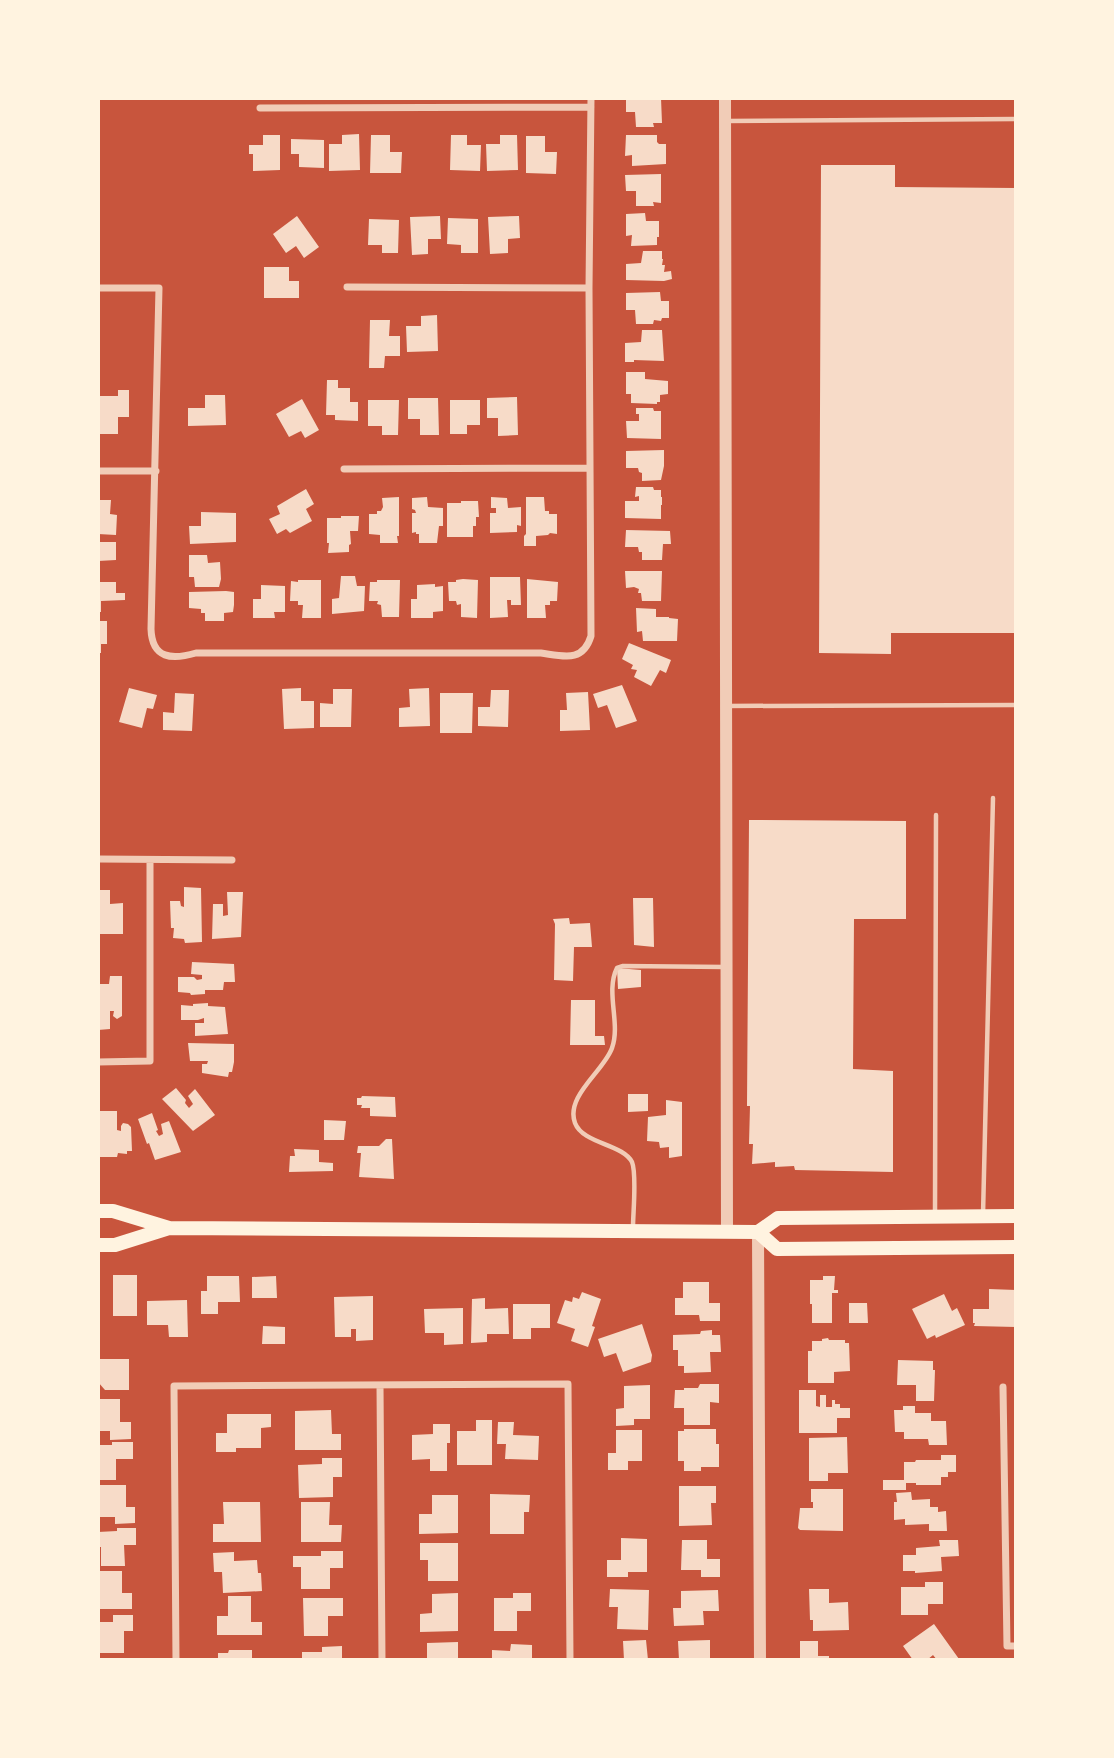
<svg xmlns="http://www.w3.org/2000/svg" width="1114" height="1758" font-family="Barlow,sans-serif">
	<rect width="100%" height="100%" fill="#c8553d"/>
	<!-- building -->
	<path fill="#f7dbc8" d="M626,98h35l1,25h-9l1,4h-18l-1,-15h-9z
		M359,134l1,36 -31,1v-27h13v-9z
		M263,135h17v35l-27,1v-17h-4v-9h14z
		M371,135h19v17h12l-1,21h-31z
		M451,135h16v10h14l-1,26 -30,-1z
		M500,135h17l1,35 -31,1 -1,-27h14z
		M626,135h31v7l2,2h7v20l-34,2v-11l-7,1z
		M526,136h19v16h12l-1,22 -30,-1z
		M291,139l33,1v28l-25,-1v-13h-8z
		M821,165h74v22l121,1v445h-125v21l-72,-1z
		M661,174v29l-8,-1 1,4h-18v-15h-10l-1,-16z
		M645,213l1,8h13v16h-2v8l-26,1 1,-11 -6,1v-22z
		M297,216l22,31 -15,11 -8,-12 -10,7 -13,-19z
		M440,216l1,23h-13v15l-16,1 -2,-38z
		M519,216l1,22 -12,1v14l-18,1 -2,-37z
		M448,218l30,1v34h-17v-8l-14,-1z
		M369,219l30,1 -1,33h-16v-8h-14z
		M643,251h19v8h1l-1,6h3l-1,7 7,-1 1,8 -8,2 -38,-1v-16l15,-1z
		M264,267h25v14h10v17h-35z
		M660,292l1,9h8v17h-7l-1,3 -7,-1 -1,4h-17l-1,-14h-9v-17z
		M437,315l1,36 -31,1 -1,-26h15v-10z
		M370,320h20l-1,16h11v20h-15l-1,12h-15z
		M642,330h20l2,31 -30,-1v2h-9v-19l16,-1z
		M626,372h19v7l23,2v13l-8,1v7h-3v2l-26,-1v-9h-5z
		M327,380h11v8h12v14h8v19l-23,-1v-5h-9z
		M118,390h11v27h-11v17h-18l-1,-38h19z
		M205,395h20l1,30 -38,1v-18h17z
		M517,397l1,38 -20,1v-18h-11v-20z
		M408,398h30l1,37h-19v-16h-12z
		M302,399l17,31 -14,8 -4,-7 -12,6 -13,-23z
		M368,400h31l-1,35h-16v-9h-14z
		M450,400h30v25h-13v9h-17z
		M636,408h17l1,3h7v28l-34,-1 -1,-17h13v-7h-3z
		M664,450v16l-3,14 -19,1v-8l-3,-1 -1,-4h-12v-17z
		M636,487h17l1,3h7v7h1v8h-1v14l-36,-1v-17h14v-5l-4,1z
		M306,489l8,15 -8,5 6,12 -22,12 -4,-4 -9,5 -8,-15 11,-5 -3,-8z
		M399,497v39h-2l1,7h-18v-8l-11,-1v-20h8v-3h4l2,-4 -1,-9z
		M427,497l1,10 15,1v18h-4l-2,17h-18v-9h-3v-2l-4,1v-20h4l-1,-3 -3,-1v-11z
		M491,497l16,1 1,10 13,-1v19l-4,-1v7l-27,1v-20h6v-5h-5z
		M526,497h18l1,14h4v3h8v20l-7,-1 -2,2 -12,1v10h-12v-10l2,-2z
		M98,500h13l-1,14 7,1 -1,20 -18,-1z
		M461,501h17l1,16h-3v9h-3v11h-26v-34h14z
		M201,512l35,1v29l-46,2 -1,-18h12z
		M341,516h18l-1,15h-8l1,13 -2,1v7l-21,1 1,-10h-2v-25h14z
		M626,530l44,1 1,13h-8l-1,16h-20v-8h-3l-1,-5h-13z
		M98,542h18v18l-18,1z
		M189,555h18l1,8 12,-1 1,17 -2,8h-24l-1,-10h-5z
		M625,571h37l-1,30h-19l-1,-8h-3l1,-4 -5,-2 -8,1z
		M341,576h14l2,10h8l-1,25 -32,3v-15l7,-1z
		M490,577h30l1,28h-10v-5h-4l1,17 -18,1z
		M463,579l15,1 -1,38 -16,-1v-13l-4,1 -1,-4h-7l-1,-19h8v-2z
		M527,579l31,3 -1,19h-7v4h-5l1,13h-19z
		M298,580h23v38h-19l1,-13h-5v-4h-8l1,-20 7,1z
		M377,580h23l-1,37h-17l-1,-12 -4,-1 1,-3h-9l1,-19h7z
		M98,582h18v11h9v7l-24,1v11h-3z
		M435,584v3l8,-1v25l-10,1v6h-22v-19h6v-14z
		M261,585l24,1v26h-11l1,6h-22v-19h8z
		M226,591l8,1v13l-1,7 -9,1v8h-19v-8h-4v-4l-12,-1v-16z
		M636,608l20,1v8h13v1l9,1 -1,22h-34l-1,-10 -5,1z
		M98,621h9v23h-6v9h-3z
		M629,643l42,17 -5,13 -6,-3 -9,16 -17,-9 3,-7 -6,-1 2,-4 -11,-6z
		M622,685l15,36 -21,7 -9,-23 -9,3 -5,-14z
		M129,688l28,7 -4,14 -6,-1 -5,20 -23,-6z
		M301,688v13h13v27l-30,1 -2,-40z
		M429,688l1,38 -31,1v-19l11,-1 -1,-18z
		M333,689h19l-1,38h-31v-24l13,1z
		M491,690h18l-1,37 -30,-1v-19h12z
		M588,692l2,38 -30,1v-21h7l-1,-17z
		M175,693l19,1 -2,37 -29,-1v-18l11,1z
		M440,693h33l-1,40h-32z
		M749,820l157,1v98h-52l-1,150 40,2v101l-98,-2 -1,-4 -19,1v-5l-23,2 1,-20h-4l1,-38h-3z
		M184,887l17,1 1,54 -17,1 -1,-4 -11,-1 1,-10h-3l-1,-27h10l1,5 3,1z
		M98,890h12v14l13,-1v31h-25z
		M227,892h16l-2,45 -29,2 1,-35h10v12l5,-1z
		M633,898h20l1,49 -20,-2z
		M569,918l1,6 20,-1 2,24h-18l-1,34 -19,-1 1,-56 -2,-5z
		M192,962l42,2 1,18h-11l-1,8h-18v4l-14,1 -1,-2 -12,-1v-15h16l3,3 5,-1v-4l-11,-1z
		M617,968l24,2v17l-23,2z
		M110,976h12v40l-5,3 -4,-3 1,-5h-4v18l-12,1v-46h11z
		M571,1000h24v36h9l1,9h-35z
		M208,1003v3l17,1 3,27 -33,2v-13h9v-5l-6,2h-17v-15l12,1v-2z
		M188,1043l46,1v18l-2,10h-3l-1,5 -26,-4v-9h5l1,-3h-18z
		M176,1088l10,12 -1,3 4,5 4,-4 -5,-8 7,-7 20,26 -22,16 -31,-32z
		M628,1094h20v17l-20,1z
		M362,1096l33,1 1,20 -26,-1v-8h-9l1,-3h-5v-7h4z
		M666,1100l16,2v54l-13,2v-11l-9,1 -1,-6 -12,-1 1,-24 18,-2z
		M100,1111h17v19l4,1v-5l2,-3 5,1 3,3 1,24h-5v3l-9,-1 -1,4h-17z
		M152,1113l6,17 -2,1 3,5 4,-2 -2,-10 8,-3 12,31 -26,8 -6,-17 -2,1 -9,-25z
		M324,1120l22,1 -2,19h-20z
		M386,1139h6l2,40 -35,-2 2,-24h-4l1,-7h21z
		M294,1149l25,1v12l14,1v8l-44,1 1,-16h5z
		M113,1275h24v41h-24z
		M207,1276h32l1,26h-22v12h-17v-23h6z
		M276,1276l1,22h-25v-21z
		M823,1276h12l-1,14h4v3h-6v30h-20v-19h-2v-24h13z
		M683,1282h26v21h11v18h-20l-1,-6h-24v-17h8z
		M989,1289l27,1v37l-42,-1 1,-3h-2v-14h16z
		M582,1292l19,7 -9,27 3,1 -7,20 -17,-6 4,-12 -18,-6 8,-23 7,2 1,-5 6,2z
		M944,1294l8,17 5,-3 8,17 -29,13 -1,-3 -8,4 -15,-30z
		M373,1296v44l-17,1v-12h-5v8h-16l-1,-40z
		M485,1298v11l23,-1 1,26h-22v8l-16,1 1,-44z
		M187,1300l1,37h-19l-1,-12h-21v-24z
		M849,1303h18l1,20h-19z
		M513,1304h37v24h-19v11h-18z
		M463,1308v36l-19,1v-12h-19l-1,-24z
		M642,1324l10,31 -1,7 -28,10 -7,-19 -12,4 -6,-18z
		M263,1326l22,1v17h-23z
		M712,1330v5h8l1,17h-11l1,20 -27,1v-7h-6v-16h-5v-15l27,-1 1,-3z
		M828,1338l1,2h16v3h4l1,28 -16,1v11h-26v-32h4v-10h10v-2z
		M98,1359h31v31h-24l-7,-8z
		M898,1360l35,1v9h2l-1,31h-18v-16h-19z
		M700,1384h19v19l-9,-1v23h-26v-17h-10l1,-18h9v-2h14z
		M650,1385v34h-16v6l-18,1v-17l8,-1v-22z
		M799,1390h17v16l4,1v-12h6v12h6v-7h3v4h5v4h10v10h-13v15h-38z
		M98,1399h22v23h11v17l-21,1v-9h-12z
		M903,1406h12v7h16v8h15l1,24h-18l-1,-6h-24v-7h-9l-1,-22h9z
		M331,1410l1,24h9v16h-46v-39z
		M227,1414h44v13l-10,1v20h-25v4h-20v-19h11z
		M476,1420h16v45h-35v-34h19z
		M498,1422h16l-1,13 26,1 -1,24 -33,-1 1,-15h-9z
		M433,1424h17v19h-3v28h-17v-12l-18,1v-25l21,-1z
		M684,1429h32v15h3v23h-18v4h-17v-10h-6v-30h6z
		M616,1430h26v31h-14v9h-20v-17h8z
		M847,1437l1,36h-20v8h-19v-43z
		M112,1442h21v17h-17v21h-18v-35h14z
		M941,1455h15v17h-8v5h-7v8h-25v-2h-10v7h-23v-10h21v-18h11l1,-2h25z
		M322,1458h20v19h-9v20l-34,1 -1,-33 24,-1z
		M98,1485h28v22h9v16l-20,1v-7h-17z
		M679,1486h37v17h-5l1,22 -33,1z
		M811,1489h32v42l-43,-1 -2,-2 2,-20h13v-6h-2z
		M911,1492l1,8 18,-1v8h8v5l8,-1 1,20h-18v-7l-24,1v-6l-11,1v-18h3l-1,-9z
		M490,1494l40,1 -1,17h-5v22h-34z
		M432,1495h26v38l-39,1v-20h13z
		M223,1502h37l1,40h-48v-18h11z
		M301,1502h29l-1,23h13l-1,17h-40z
		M117,1528h19v17h-12l1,21h-24v-19h-3v-15l19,-1z
		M621,1538l26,1v33h-19v5h-21v-17h14z
		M682,1540h25v19h13v18h-19v-7h-20z
		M939,1540h19l1,16 -18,1 1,14 -27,2v-2h-12v-16h13v-7l24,-2z
		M420,1543h38v38h-30v-21h-8z
		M321,1551h22v17h-13v21h-29v-22h-8v-11h28z
		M234,1552v9l23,-1 1,13h3l1,18 -39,2 -1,-21h-8l-1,-19z
		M98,1571h24v22h10v16h-34z
		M925,1582h18v22h-15v11h-27v-28h24z
		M610,1589l39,1 -1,40 -31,-1 1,-22h-9z
		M809,1589h20v14l19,-1 1,28 -36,1v-11h-3z
		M718,1590l1,21h-16l1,14 -30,1 -1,-18h8v-17z
		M458,1593v38l-38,1v-18l12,-1v-19z
		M513,1593h18v18h-14v20h-23v-33h19z
		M228,1596h23v26h11v13h-45v-19h11z
		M303,1598h40v18h-15v20h-24z
		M113,1615h20v16h-9v22h-26v-31h15z
		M934,1624l25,35 -2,1h-20l-4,-5 -6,5h-14l-10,-14z
		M646,1640l2,20h-24l-1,-19z
		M710,1640v20h-31l-1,-19z
		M800,1641h18v15h11v4h-29z
		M458,1642v18h-31v-17z
		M511,1644l21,1v15h-40v-10l18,1z
		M342,1646v14h-40v-8h20v-5z
		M229,1650h23v10h-34v-7h10z"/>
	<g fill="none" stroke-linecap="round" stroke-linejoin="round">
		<!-- service -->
		<path stroke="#f1ccb7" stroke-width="4.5" d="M726,121l290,-2
			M726,706l290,-1
			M935,1214l1,-399
			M983,1215l10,-417
			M633,1227c0,-14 4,-53 -1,-65 -9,-18 -49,-18 -57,-39 -10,-27 29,-52 37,-75 9,-25 -7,-56 5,-80l6,-2 102,1"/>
		<!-- minor -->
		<path stroke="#f1ccb7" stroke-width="7" d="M260,108l331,-1
			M347,287l242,1
			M98,288h61l-8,341c1,30 21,31 45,24h345c22,3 42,10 50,-17l-2,-348 2,-190
			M344,469l245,-1
			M98,471h58
			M98,859l134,1
			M98,1062l52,-1v-201
			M380,1385l2,275
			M1003,1387l4,259h9
			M176,1660l-2,-274 394,-2 2,276"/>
		<!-- tertiary -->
		<path stroke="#f1ccb7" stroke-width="12" d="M725,98l2,1134
			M758,1232l2,428"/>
		<!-- primary -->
		<path stroke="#fff3e0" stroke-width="14" d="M98,1211h15l56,17 589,4 19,17 239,-2
			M758,1232l20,-14 238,-2
			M98,1245h17l54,-17"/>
	</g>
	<!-- border -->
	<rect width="1114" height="1758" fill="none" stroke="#fff3e0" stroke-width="200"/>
</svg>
